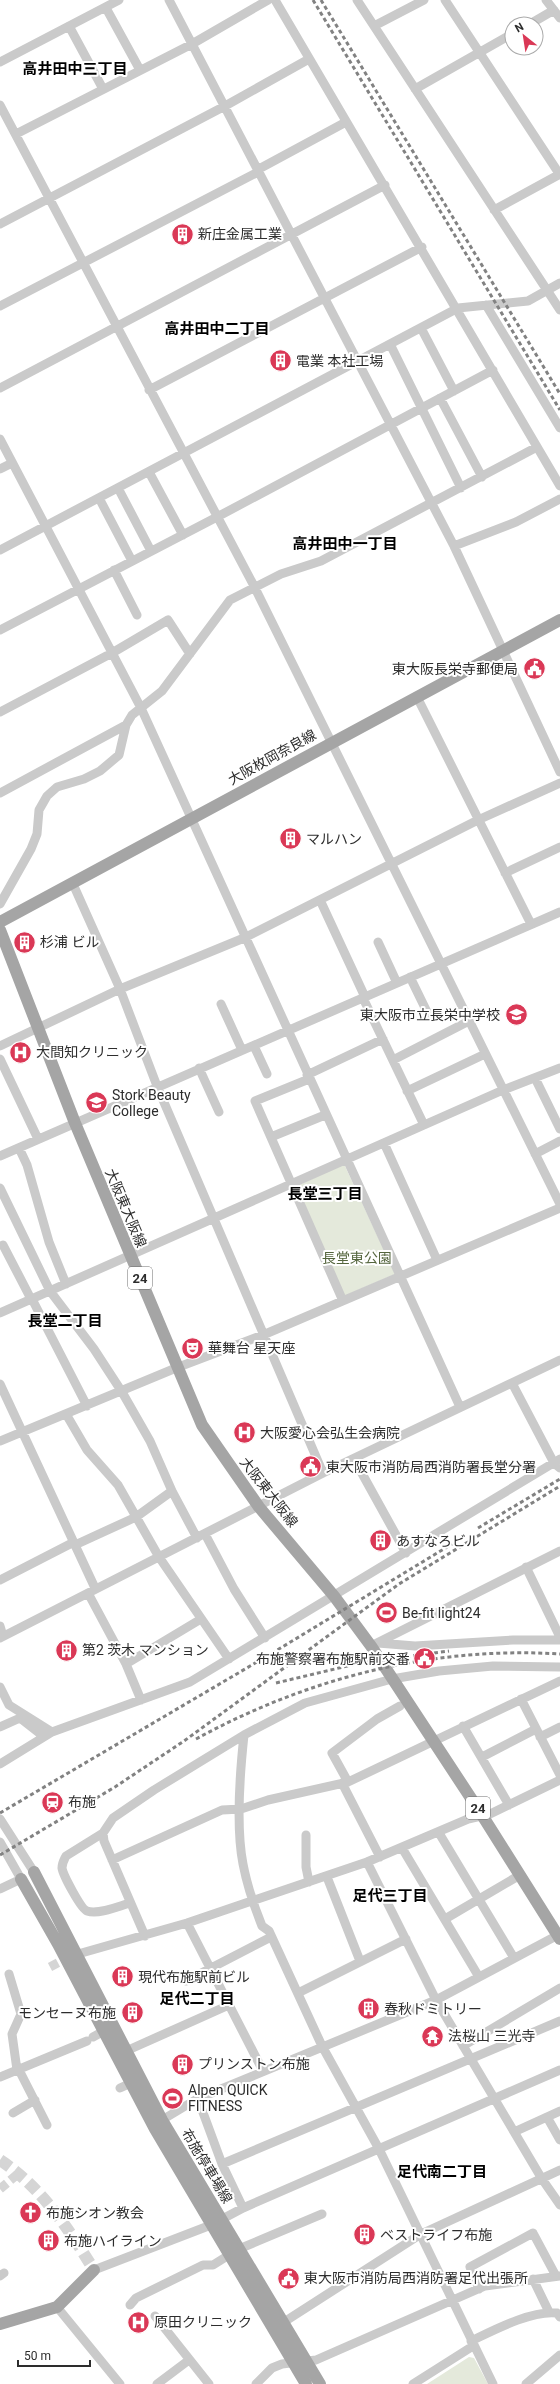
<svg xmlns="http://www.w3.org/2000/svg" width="560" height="2384" font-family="Roboto,'Noto Sans JP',sans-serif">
	<rect width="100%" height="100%" fill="#fff"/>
	<!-- green -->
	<path fill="#e4e9db" d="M344,1164l51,110 -51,22 -47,-110z
		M469,2357l5,1 14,26h-61z"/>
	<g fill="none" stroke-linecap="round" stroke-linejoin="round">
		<!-- minor-tunnel -->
		<path stroke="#d5d5d5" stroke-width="9" stroke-dasharray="9 4.5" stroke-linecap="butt" d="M50,1967l15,-8
			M0,2189l19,-16"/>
		<!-- major-tunnel -->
		<path stroke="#d5d5d5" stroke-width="12" stroke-dasharray="12 6" stroke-linecap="butt" d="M0,2160c42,28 68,68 94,110"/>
		<!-- minor -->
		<path stroke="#cacaca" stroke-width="9" d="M169,0l285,546 106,226
			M275,0l285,486
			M357,0l203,310
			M445,0l115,175
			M546,0l14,18
			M106,8l34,62
			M530,24l24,-14
			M69,26l34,63
			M374,26l50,-26
			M0,62l119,-62
			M415,89l97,-55
			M0,105l254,481 306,618
			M16,134l176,-90 76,-44
			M257,170l89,-48
			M494,210l66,-36
			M0,224l225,-118 84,-47
			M486,305l74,123
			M0,306l258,-134
			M421,328l33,63
			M390,344l71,144
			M0,388l385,-203
			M149,390l273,-143
			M440,398l42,79
			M0,439l141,269 319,699
			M0,469l12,-6
			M149,472l34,63
			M118,488l33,63
			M99,498l33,63
			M454,546l62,-24 44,-23
			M0,550l458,-242 70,-7 32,-18
			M114,570l23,45
			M0,630l217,-113 276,-147
			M417,697l114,227
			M0,712l112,-59 56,-33 22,34
			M0,793l126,-68
			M505,873l55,-26
			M73,884l47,105 37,97 166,387
			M320,900l45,97
			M0,904l31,-55 6,-15 2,-24 8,-14 10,-9 27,-8 16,-8 19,-16 7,-30 6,-10 30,-24 68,-91 51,-26 40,-13 216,-114
			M378,942l19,41
			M410,977l18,37
			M363,998l61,127
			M221,1004l21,46
			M0,1046l120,-57 124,-51 234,-118 82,-37
			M254,1046l13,28
			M0,1059l38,80
			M393,1060l76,-39
			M199,1068l20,44
			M307,1075l76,-36
			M535,1078l25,51
			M309,1079l-54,22 88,200
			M407,1091l78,-37
			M271,1137l54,-22
			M384,1143l53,117
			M19,1148l8,17 22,77 17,42
			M535,1154l25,-13
			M0,1156l560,-244
			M0,1188l50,103 44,58 28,43 28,49 22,50 25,47
			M3,1245l28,54
			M32,1299l55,107
			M0,1313l503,-223 57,-22
			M512,1383l42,80 6,5
			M0,1384l95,204
			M66,1414l21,36 31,35 41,72 70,102
			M0,1441l176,-73 87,-33 297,-127
			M354,1459l52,94
			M205,1534l29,55 31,49
			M75,1545l61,-28 36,-26
			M526,1567l34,70
			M0,1580l74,-38
			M88,1593l38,71 15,36
			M0,1626l3,10
			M0,1638l323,-165 237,-113
			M378,1643l37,3 98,-6h47
			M371,1646l189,-95
			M126,1664l75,-45
			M0,1687l9,18 43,27
			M521,1699l39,76
			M463,1726l46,79
			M0,1727l20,-9 23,18
			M244,1735c-4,37 -8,93 -1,129 4,21 11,42 19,62l7,5 53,115 57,103 114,235
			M540,1737l20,-10
			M482,1757l54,-28
			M0,1764l52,-32 138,-50 370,-223
			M348,1782l-16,-29 45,-34 23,-13
			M342,1783l38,74
			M0,1819l34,53
			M103,1833l-37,23c-2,4 -4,7 -4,12 1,7 19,41 25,43 12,4 32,-5 43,-8
			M439,1833l75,125
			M306,1835v32l3,15
			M0,1842l21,37 -21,10
			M402,1848l77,129
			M112,1860l110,-50 19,-1 27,-9 80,-18 212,-101
			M367,1862l69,138 106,179 18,26
			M327,1877l33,84
			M445,1919l75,-44
			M187,1923l76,148
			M145,1936l-41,-95 -1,-8 10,-15 41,-28 90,-55 61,-32 87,-24 47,-8 54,-5 67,1
			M71,1956l116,-33 180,-61 101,-43 22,-5 70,-34
			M9,1974l12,40 -9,20 5,36
			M186,1981l85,-44
			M298,1993l108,-54
			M93,2037l11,-6
			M463,2046l97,-58
			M126,2051l103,-46
			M19,2070l28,55
			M0,2077l87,-36
			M120,2088l11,-5
			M198,2099l24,65 21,44
			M13,2113l22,-13
			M547,2117l13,23
			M158,2125l4,-5 35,-21 239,-99 124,-66
			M514,2132l46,-21
			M222,2164l338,-143
			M239,2249l83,-35
			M94,2270l117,-45 32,-17 317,-138
			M0,2276l4,-3
			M533,2279l16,33
			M479,2289l-9,-22 63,-34 23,43
			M130,2305l6,-7 67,-33h10l16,-10
			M57,2307l63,77
			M155,2316l54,68
			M284,2322l137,-88 139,-64
			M471,2341c23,-11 61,-31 86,-28l3,4
			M157,2384l32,-24
			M256,2384l16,-16 10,-4 34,-4 169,-74 75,-10
			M413,2384l60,-38
			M526,2384l34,-29"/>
		<!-- major -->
		<path stroke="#a5a5a5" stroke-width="12" d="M0,922l560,-302
			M0,930l75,193 127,302 57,82 75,89 37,50 111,169 78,124
			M34,1872l128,248 158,264
			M21,1879l37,65 97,185 151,255
			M0,2324l57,-17 37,-37"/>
		<!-- rail -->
		<path stroke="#828282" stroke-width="3" stroke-dasharray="4 3" stroke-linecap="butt" d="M313,0l247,410
			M321,0l239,394
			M478,1528l82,-49
			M276,1683l84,-20 89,-12
			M196,1739c112,-61 236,-93 364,-85
			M0,1813l274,-161 178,-108
			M0,1855l115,-68 69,-46 215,-157 161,-98"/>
	</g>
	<!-- icons -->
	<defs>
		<symbol id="building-disc" viewBox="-11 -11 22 22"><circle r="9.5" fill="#da3856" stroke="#fff"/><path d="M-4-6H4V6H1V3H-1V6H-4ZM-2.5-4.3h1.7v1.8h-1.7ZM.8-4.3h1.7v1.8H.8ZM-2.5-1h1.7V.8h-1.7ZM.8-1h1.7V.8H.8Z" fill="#fff"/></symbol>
		<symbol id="civic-disc" viewBox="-11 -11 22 22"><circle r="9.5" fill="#da3856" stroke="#fff"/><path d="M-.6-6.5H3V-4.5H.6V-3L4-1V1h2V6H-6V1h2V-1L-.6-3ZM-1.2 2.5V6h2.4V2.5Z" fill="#fff"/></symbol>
		<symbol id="school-disc" viewBox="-11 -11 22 22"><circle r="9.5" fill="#da3856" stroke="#fff"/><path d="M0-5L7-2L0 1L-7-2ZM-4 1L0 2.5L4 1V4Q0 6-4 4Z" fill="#fff"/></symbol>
		<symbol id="hospital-disc" viewBox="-11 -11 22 22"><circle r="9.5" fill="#da3856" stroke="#fff"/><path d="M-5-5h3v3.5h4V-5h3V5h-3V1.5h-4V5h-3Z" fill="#fff"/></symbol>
		<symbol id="university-disc" viewBox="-11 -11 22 22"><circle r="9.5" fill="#da3856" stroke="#fff"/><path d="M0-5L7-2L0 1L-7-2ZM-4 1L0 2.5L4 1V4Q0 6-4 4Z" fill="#fff"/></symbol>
		<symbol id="theatre-disc" viewBox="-11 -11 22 22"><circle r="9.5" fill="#da3856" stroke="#fff"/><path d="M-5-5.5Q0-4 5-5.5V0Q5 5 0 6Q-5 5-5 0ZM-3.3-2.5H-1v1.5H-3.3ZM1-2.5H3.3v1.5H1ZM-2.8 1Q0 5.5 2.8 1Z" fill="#fff"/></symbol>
		<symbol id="stadium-disc" viewBox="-11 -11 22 22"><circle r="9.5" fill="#da3856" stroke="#fff"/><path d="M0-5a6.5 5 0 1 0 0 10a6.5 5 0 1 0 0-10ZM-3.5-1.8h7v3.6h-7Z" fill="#fff"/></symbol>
		<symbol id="station-disc" viewBox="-11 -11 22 22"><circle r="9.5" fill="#da3856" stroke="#fff"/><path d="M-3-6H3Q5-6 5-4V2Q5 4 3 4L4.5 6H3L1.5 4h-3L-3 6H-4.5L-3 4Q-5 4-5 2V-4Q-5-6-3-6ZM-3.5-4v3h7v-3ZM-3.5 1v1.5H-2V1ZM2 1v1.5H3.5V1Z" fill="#fff"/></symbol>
		<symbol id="temple-disc" viewBox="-11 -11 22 22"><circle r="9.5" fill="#da3856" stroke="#fff"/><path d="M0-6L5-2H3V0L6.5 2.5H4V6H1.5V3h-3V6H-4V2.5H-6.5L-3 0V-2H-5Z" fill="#fff"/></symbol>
		<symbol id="church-disc" viewBox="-11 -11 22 22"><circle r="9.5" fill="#da3856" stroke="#fff"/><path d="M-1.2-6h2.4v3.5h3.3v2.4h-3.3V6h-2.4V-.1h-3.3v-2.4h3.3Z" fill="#fff"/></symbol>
	</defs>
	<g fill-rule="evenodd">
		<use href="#building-disc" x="170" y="222" width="25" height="25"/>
		<use href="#building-disc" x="268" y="348" width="25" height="25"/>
		<use href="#civic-disc" x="522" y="656" width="25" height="25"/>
		<use href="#building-disc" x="278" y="826" width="25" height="25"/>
		<use href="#building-disc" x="12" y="930" width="25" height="25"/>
		<use href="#school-disc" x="504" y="1002" width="25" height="25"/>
		<use href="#hospital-disc" x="8" y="1040" width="25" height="25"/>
		<use href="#university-disc" x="84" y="1090" width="25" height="25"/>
		<use href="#theatre-disc" x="180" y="1336" width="25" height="25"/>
		<use href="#hospital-disc" x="232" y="1420" width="25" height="25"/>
		<use href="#civic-disc" x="298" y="1454" width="25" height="25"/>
		<use href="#building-disc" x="368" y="1528" width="25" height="25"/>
		<use href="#stadium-disc" x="374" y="1600" width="25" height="25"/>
		<use href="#building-disc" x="54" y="1638" width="25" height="25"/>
		<use href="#civic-disc" x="412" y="1646" width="25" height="25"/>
		<use href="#station-disc" x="40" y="1790" width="25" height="25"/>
		<use href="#building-disc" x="110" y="1964" width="25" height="25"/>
		<use href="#building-disc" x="356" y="1996" width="25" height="25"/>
		<use href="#building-disc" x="120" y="2000" width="25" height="25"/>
		<use href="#temple-disc" x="420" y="2024" width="25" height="25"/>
		<use href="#building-disc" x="170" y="2052" width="25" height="25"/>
		<use href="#stadium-disc" x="160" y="2086" width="25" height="25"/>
		<use href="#church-disc" x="18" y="2200" width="25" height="25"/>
		<use href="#building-disc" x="352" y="2222" width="25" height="25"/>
		<use href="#building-disc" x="36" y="2228" width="25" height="25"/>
		<use href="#civic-disc" x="276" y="2266" width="25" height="25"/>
		<use href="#hospital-disc" x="126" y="2310" width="25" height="25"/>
	</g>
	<g text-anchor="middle" stroke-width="4" stroke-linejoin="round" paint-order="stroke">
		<!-- shield labels -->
		<g fill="#fff" stroke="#6c6c6c" stroke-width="1">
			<rect x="128" y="1267" width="24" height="22" rx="3"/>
			<rect x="466" y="1797" width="24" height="22" rx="3"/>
		</g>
		<g font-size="13" font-weight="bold" fill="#2d2d2d">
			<text x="140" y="1283">24</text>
			<text x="478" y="1813">24</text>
		</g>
		<!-- poi labels -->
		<g font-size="14" fill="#2d2d2d" stroke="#fff" text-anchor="start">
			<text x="198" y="239">新庄金属工業</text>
			<text x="296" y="366">電業 本社工場</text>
			<text x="518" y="674" text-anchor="end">東大阪長栄寺郵便局</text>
			<text x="306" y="844">マルハン</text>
			<text x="40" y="947">杉浦 ビル</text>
			<text x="500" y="1020" text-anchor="end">東大阪市立長栄中学校</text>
			<text x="36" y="1057">大間知クリニック</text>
			<text x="112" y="1100">Stork Beauty<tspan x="112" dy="16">College</tspan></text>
			<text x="208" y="1353">華舞台 星天座</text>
			<text x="260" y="1438">大阪愛心会弘生会病院</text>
			<text x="326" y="1472">東大阪市消防局西消防署長堂分署</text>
			<text x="396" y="1546">あすなろビル</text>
			<text x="402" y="1618">Be-fit light24</text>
			<text x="82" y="1655">第2 茨木 マンション</text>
			<text x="410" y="1664" text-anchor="end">布施警察署布施駅前交番</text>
			<text x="68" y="1807">布施</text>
			<text x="138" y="1982">現代布施駅前ビル</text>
			<text x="384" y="2014">春秋ドミトリー</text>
			<text x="116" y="2018" text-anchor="end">モンセーヌ布施</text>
			<text x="448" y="2041">法桜山 三光寺</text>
			<text x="198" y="2069">プリンストン布施</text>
			<text x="188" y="2095">Alpen QUICK<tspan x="188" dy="16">FITNESS</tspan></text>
			<text x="46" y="2218">布施シオン教会</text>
			<text x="380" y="2240">ベストライフ布施</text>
			<text x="64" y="2246">布施ハイライン</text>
			<text x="304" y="2283">東大阪市消防局西消防署足代出張所</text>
			<text x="154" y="2327">原田クリニック</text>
		</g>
		<!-- street labels -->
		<g font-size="14" fill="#2d2d2d" stroke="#fff">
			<text transform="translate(272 757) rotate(-29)" y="5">大阪枚岡奈良線</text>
			<text transform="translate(126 1208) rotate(67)" y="5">大阪東大阪線</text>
			<text transform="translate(269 1492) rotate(52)" y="5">大阪東大阪線</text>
			<text transform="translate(207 2166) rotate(59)" y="5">布施停車場線</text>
		</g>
		<!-- park labels -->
		<g font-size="14" fill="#54653d" stroke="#fff">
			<text x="357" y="1263">長堂東公園</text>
		</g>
		<!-- neighbourhood labels -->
		<g font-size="15" font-weight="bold" fill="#000" stroke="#fff">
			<text x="75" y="74">高井田中三丁目</text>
			<text x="217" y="334">高井田中二丁目</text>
			<text x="345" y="549">高井田中一丁目</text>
			<text x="325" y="1199">長堂三丁目</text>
			<text x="65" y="1326">長堂二丁目</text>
			<text x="390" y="1901">足代三丁目</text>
			<text x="197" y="2004">足代二丁目</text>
			<text x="442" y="2177">足代南二丁目</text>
		</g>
	</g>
	<!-- north arrow -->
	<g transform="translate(524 36) rotate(330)"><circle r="19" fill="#ffffff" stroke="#ababab"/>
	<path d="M0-3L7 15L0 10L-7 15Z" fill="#da3856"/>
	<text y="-6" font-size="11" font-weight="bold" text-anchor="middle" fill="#2d2d2d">N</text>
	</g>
	<!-- scale -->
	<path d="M18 2360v6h72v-6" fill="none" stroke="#2d2d2d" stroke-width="2"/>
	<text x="24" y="2360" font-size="12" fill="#2d2d2d" stroke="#ffffff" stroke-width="3" paint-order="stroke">50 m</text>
</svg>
